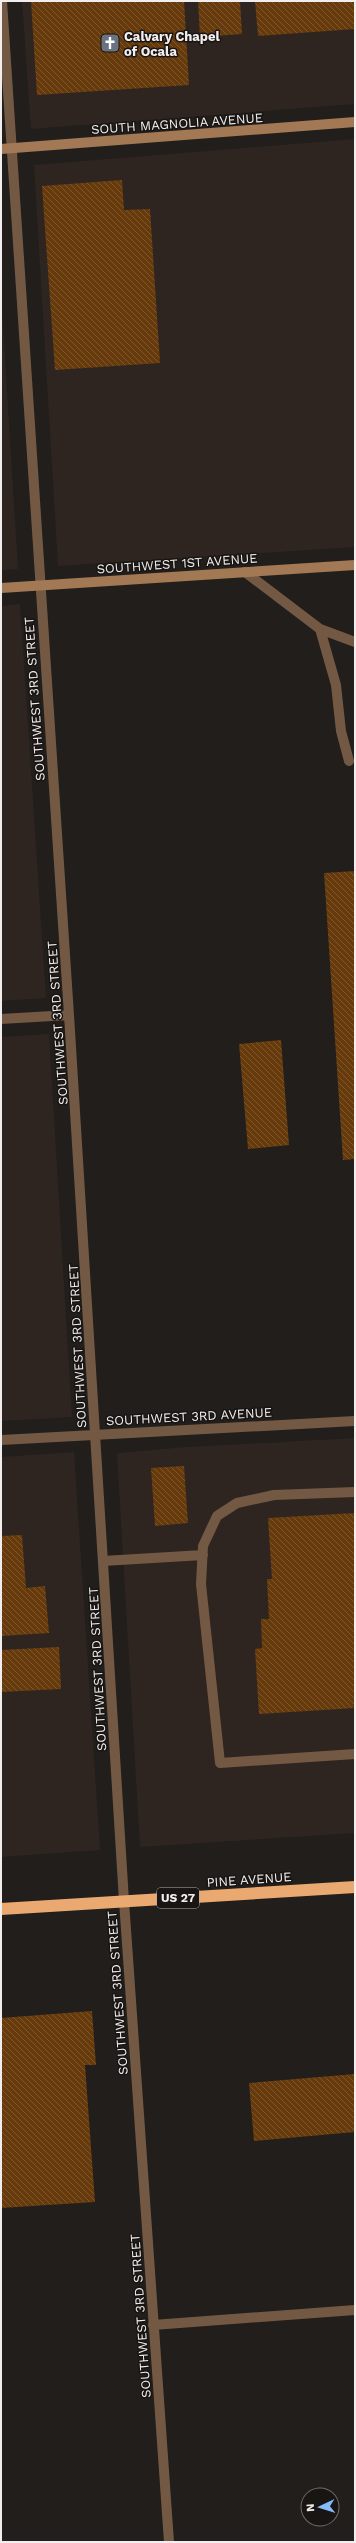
<svg xmlns="http://www.w3.org/2000/svg" width="356" height="2543" font-family="'Work Sans',sans-serif">
	<defs>
		<pattern id="building-back-hatch" width="6" height="6" patternUnits="userSpaceOnUse"><rect width="6" height="6" fill="#673a0b"/><path d="M-1 5l2 2M0 0l6 6M5-1l2 2" fill="none" stroke="#7d572f"/></pattern>
	</defs>
	<rect width="100%" height="100%" fill="#211e1c"/>
	<!-- built -->
	<path fill="#2e2521" d="M22,1h333v103l-324,25z
		M355,139v408l-297,19 -24,-401z
		M1,294l17,275 -17,1z
		M20,604l26,394 -45,3v-395z
		M49,1034l23,383 -71,4v-384z
		M355,1438v395l-215,14 -23,-394 70,-6z
		M74,1452l26,398 -99,7v-400z"/>
	<!-- building -->
	<path fill="url(#building-back-hatch)" d="M31,1h153l5,84 -152,10z
		M198,1h42l2,33 -42,3z
		M255,1h100v28l-97,7z
		M122,180l2,30 26,-1 10,154 -105,7 -13,-184z
		M355,871v288l-12,1 -19,-287z
		M281,1040l8,105 -41,4 -9,-105z
		M184,1466l4,57 -33,3 -4,-58z
		M355,1513v195l-96,6 -4,-65 7,-1 -1,-29h8l-2,-40h5l-4,-61z
		M22,1535l4,53 19,-2 4,47 -48,3v-100z
		M59,1647l2,42 -60,3v-42z
		M92,2011l4,54h-11l10,137 -94,6v-190z
		M355,2074v58l-101,9 -5,-58z"/>
	<g fill="none" stroke-linecap="round" stroke-linejoin="round">
		<!-- lane -->
		<path stroke="#735943" stroke-width="10" d="M245,572l75,57 35,13
			M320,629l16,56 5,46 8,30
			M355,1492l-81,3 -37,8 -20,13 -14,30 -2,38 19,179 135,-9
			M103,1561l100,-6
			M153,2325l202,-15"/>
		<!-- street -->
		<path stroke="#735943" stroke-width="10" d="M2,1l67,1014 55,886 45,641
			M1,1019l68,-4
			M1,1440l354,-19"/>
		<!-- secondary -->
		<path stroke="#a37955" stroke-width="10" d="M1,149l354,-27
			M1,588l354,-23"/>
		<!-- highway -->
		<path stroke="#eaa970" stroke-width="12" d="M1,1909l354,-22"/>
	</g>
	<!-- icons -->
	<defs>
		<symbol id="church-square" viewBox="-11 -11 22 22"><rect x="-9" y="-9" width="18" height="18" rx="4" fill="#6b7280" stroke="#181513"/><path d="M-1.2-6h2.4v3.5h3.3v2.4h-3.3V6h-2.4V-.1h-3.3v-2.4h3.3Z" fill="#fff"/></symbol>
	</defs>
	<g fill-rule="evenodd">
		<use href="#church-square" x="99" y="32" width="22" height="22"/>
	</g>
	<g text-anchor="middle" stroke-width="3" stroke-linejoin="round" paint-order="stroke">
		<!-- shield labels -->
		<rect fill="#181513" stroke="#b0adac" stroke-width="1" x="157" y="1888" width="42" height="20" rx="3"/>
		<g font-size="12" font-weight="bold" fill="#f1eeed">
			<text x="178" y="1902">US 27</text>
		</g>
		<!-- poi labels -->
		<g font-size="13" font-weight="bold" fill="#f1eeed" stroke="#181513" text-anchor="start">
			<text x="124" y="41">Calvary Chapel<tspan x="124" dy="15">of Ocala</tspan></text>
		</g>
		<!-- street labels -->
		<g font-size="13" fill="#f1eeed" stroke="#181513">
			<text transform="translate(177 123) rotate(-4)" y="5">SOUTH MAGNOLIA AVENUE</text>
			<text transform="translate(177 563) rotate(-4)" y="5">SOUTHWEST 1ST AVENUE</text>
			<text transform="translate(34 699) rotate(-94)" y="5">SOUTHWEST 3RD STREET</text>
			<text transform="translate(57 1023) rotate(-94)" y="5">SOUTHWEST 3RD STREET</text>
			<text transform="translate(77 1346) rotate(-93)" y="5">SOUTHWEST 3RD STREET</text>
			<text transform="translate(189 1416) rotate(-3)" y="5">SOUTHWEST 3RD AVENUE</text>
			<text transform="translate(97 1669) rotate(-93)" y="5">SOUTHWEST 3RD STREET</text>
			<text transform="translate(249 1879) rotate(-4)" y="5">PINE AVENUE</text>
			<text transform="translate(117 1993) rotate(-94)" y="5">SOUTHWEST 3RD STREET</text>
			<text transform="translate(140 2316) rotate(-94)" y="5">SOUTHWEST 3RD STREET</text>
		</g>
	</g>
	<!-- border -->
	<rect width="356" height="2543" fill="none" stroke="#f1eeed" stroke-width="4"/>
	<!-- north arrow -->
	<g transform="translate(320 2507) rotate(266)"><circle r="19" fill="#181513" stroke="#6f6c6a"/>
	<path d="M0-3L7 15L0 10L-7 15Z" fill="#86bbfb"/>
	<text y="-6" font-size="11" font-weight="bold" text-anchor="middle" fill="#f1eeed">N</text>
	</g>
</svg>
